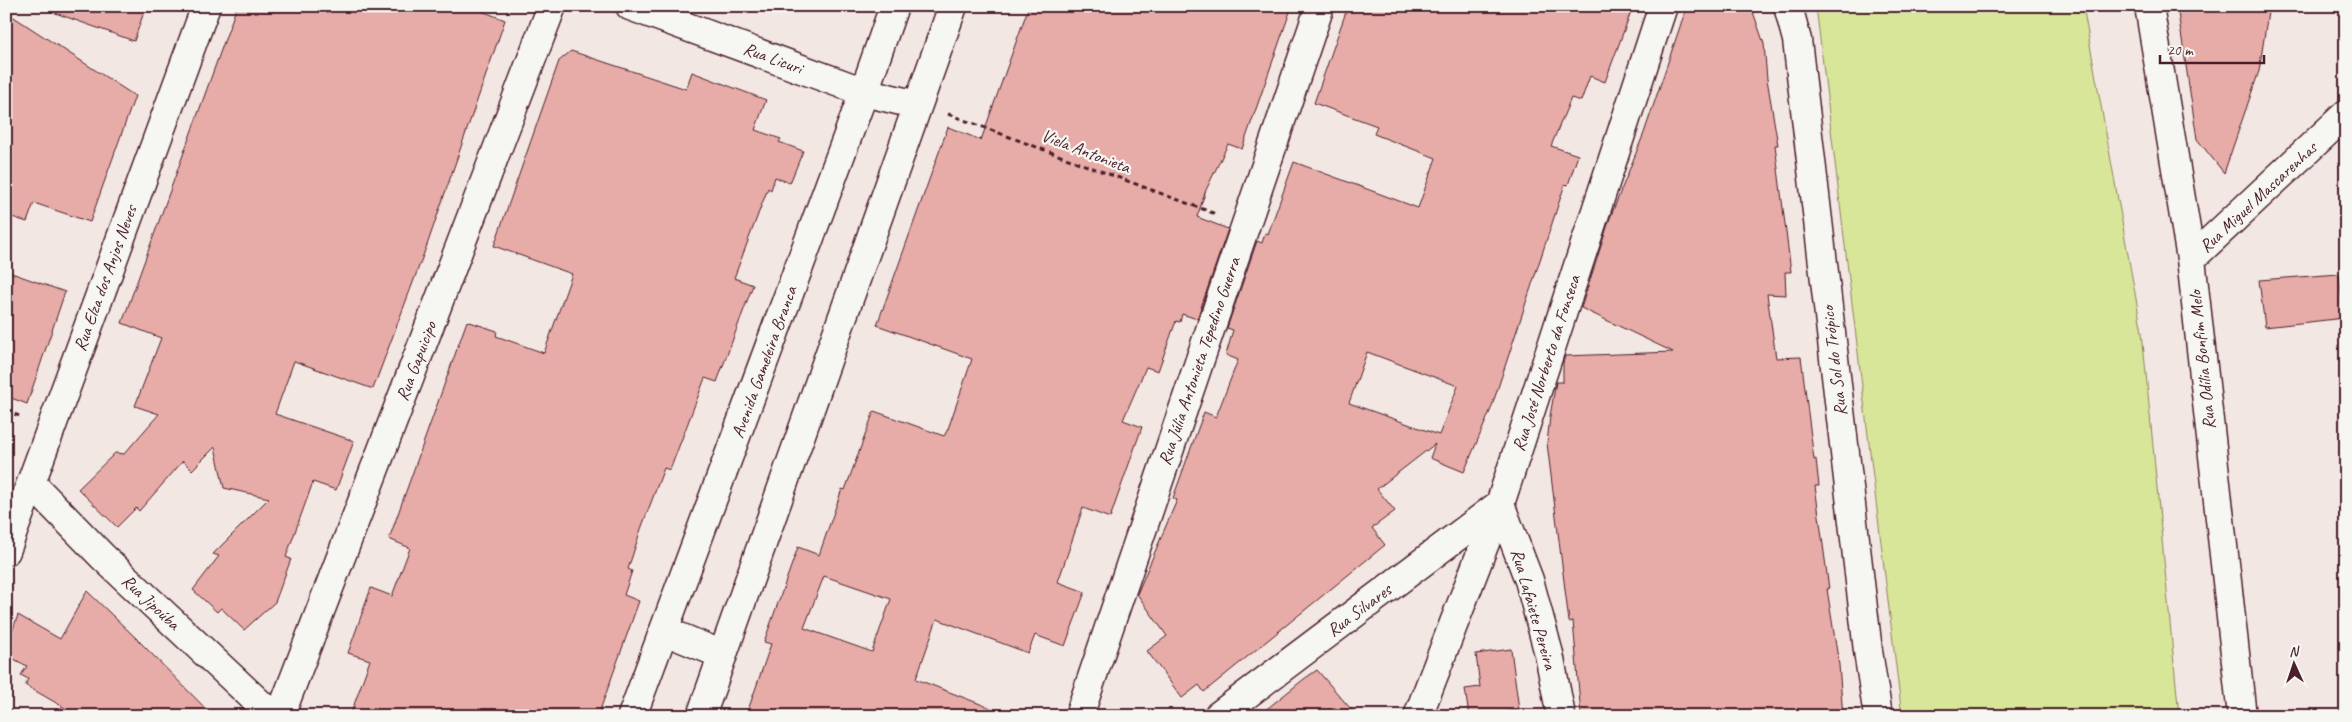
<svg xmlns="http://www.w3.org/2000/svg" width="2352" height="722" font-family="Caveat,sans-serif">
	<rect width="100%" height="100%" fill="#f3e7e3"/>
	<filter id="ink" filterUnits="userSpaceOnUse"><feTurbulence type="fractalNoise" baseFrequency=".02" numOctaves="2"/><feDisplacementMap in="SourceGraphic" scale="10" xChannelSelector="R" yChannelSelector="G"/><feConvolveMatrix kernelMatrix="1 2 1 2 8 2 1 2 1" color-interpolation-filters="sRGB"/></filter>
	<g filter="url(#ink)">
		<!-- green -->
		<path fill="#d7e699" stroke="#908262" d="M1816,6h267l59,326 37,384h-277z"/>
		<!-- building -->
		<path fill="#e7aca7" stroke="#4a1f2b" fill-rule="evenodd" d="M48,6h98l-12,35 -87,-31z
			M237,6h232l36,14 -78,225 -54,144 -79,-28 -19,53 79,27 -18,49 -23,-8 -27,75 5,2 -16,43 -31,28 -23,-22 -4,4 -24,-22 26,-34 -6,-2 56,-56 -45,-10 -9,-41 -23,23 -9,-9 -44,50 -3,-3 -19,19 -39,-38 37,-36 9,1 35,-40 -24,-8 26,-68 -39,-15z
			M1029,6h263l-50,143 -14,-5 -22,46 -9,27 31,12 -31,90 -15,-5 -2,8 -4,-1 -18,50 -12,-4 -23,53 19,7 -32,91 -27,-10 -25,74 27,10 -20,54 -30,-11 -7,18 -91,-34 -21,60 90,35 -1,2h-259l25,-72 -7,-2 34,-95 21,8 23,-66 3,1 29,-79 70,25 4,-7 24,-70 -95,-34 71,-198 33,13zM824,576l67,23 -19,53 -68,-24z
			M1348,6h285l-28,76 -15,-6 -9,25 -10,-3 -20,48 27,9 -10,30 -3,-1 -74,225 -27,63 -34,-14 5,-14 -58,45 18,22 -23,17 13,17 -181,147 -5,-7 -17,13 -35,-47 20,-15 -30,-42 40,-94 -4,-2 31,-86 12,5 22,-57 -12,-5 7,-25 -6,-2 30,-87 5,2 3,-10 3,1 26,-72 124,46 18,-50 -62,-24 3,-8 -63,-23zM1367,352l91,34 -19,49 -90,-32z
			M1687,6h64l13,38 3,35 11,66h-3l16,127h-6l1,23 -19,-1 9,64 25,-1 13,103 2,-1 3,27h-4l14,103h-2l12,76 4,51h-262l-8,-95 -4,1 -22,-179 3,-27 6,-34h7v-19l2,-7 108,-4 -92,-44 29,-90 34,-85z
			M2177,6h92l-10,65 -35,102 -27,-34z
			M6,12l129,84 -45,126 -56,-19 -7,19 -21,-7z
			M571,51l115,38 6,-17 74,28 -11,30 26,9 -2,3 24,9 -13,32 -15,-6 -4,13 -3,-2 -34,90 19,7 -36,97 -12,-4 -35,92 -6,-2 -23,61 -13,40 4,2 -8,24 15,6 -41,115h-248l20,-56 -22,-7 23,-65 21,8 18,-48 -21,-9 78,-218 30,10 -1,5 48,17 28,-79 -78,-28 65,-185z
			M6,271l59,21 -38,112 -21,-8z
			M2339,274l5,44 -79,9 -6,-47z
			M87,591l50,48 76,77h-134l-54,-31 3,-6 -7,-4 6,-9 -21,-11v-7l12,-33 42,24z
			M1511,649l8,61 -50,6 -4,-27 15,-2 -4,-33z
			M1317,670l40,46h-99l46,-37z"/>
		<g fill="none" stroke-linecap="round" stroke-linejoin="round">
			<defs>
				<path id="minor" d="M630,6l234,86 53,13
					M1788,6l9,34 71,611 10,65
					M2149,6l42,253 51,457
					M2191,259l155,-145
					M32,484l71,73 170,159
					M1500,504l29,76 20,74 12,62
					M6,551l200,-545
					M280,716l272,-710
					M1079,716l241,-710
					M1218,716l282,-212
					M1418,716l82,-212 163,-498"/>
				<path id="secondary" d="M665,631l58,24
					M632,716l232,-624 30,-86
					M701,716l252,-710"/>
			</defs>
			<!-- minor casing -->
			<use href="#minor" stroke="#4a1f2b" stroke-width="31"/>
			<!-- secondary casing -->
			<use href="#secondary" stroke="#4a1f2b" stroke-width="31"/>
			<!-- path -->
			<path stroke="#4a1f2b" stroke-width="3" stroke-dasharray="5 4" stroke-linecap="butt" d="M948,114l268,100
				M6,411l16,6"/>
			<!-- minor -->
			<use href="#minor" stroke="#f6f6f2" stroke-width="28"/>
			<!-- secondary -->
			<use href="#secondary" stroke="#f6f6f2" stroke-width="28"/>
		</g>
	</g>
	<g text-anchor="middle" stroke-width="4.5" stroke-linejoin="round" paint-order="stroke">
		<!-- street labels -->
		<g font-size="18" fill="#4a1f2b" stroke="#f6f6f2">
			<text transform="translate(773 58) rotate(20)" y="6">Rua Licuri</text>
			<text transform="translate(1086 151) rotate(21)" y="6">Viela Antonieta</text>
			<text transform="translate(2258 197) rotate(-43)" y="6">Rua Miguel Mascarenhas</text>
			<text transform="translate(105 278) rotate(-70)" y="6">Rua Elza dos Anjos Neves</text>
			<text transform="translate(2202 360) rotate(-96)" y="6">Rua Odília Bonfim Melo</text>
			<text transform="translate(416 361) rotate(-69)" y="6">Rua Gapuicipo</text>
			<text transform="translate(1199 361) rotate(-71)" y="6">Rua Júlia Antonieta Tepedino Guerra</text>
			<text transform="translate(1834 361) rotate(-97)" y="6">Rua Sol do Trópico</text>
			<text transform="translate(764 362) rotate(-70)" y="6">Avenida Gameleira Branca</text>
			<text transform="translate(1546 363) rotate(-72)" y="6">Rua José Norberto da Fonseca</text>
			<text transform="translate(151 602) rotate(43)" y="6">Rua Jipoúba</text>
			<text transform="translate(1534 609) rotate(74)" y="6">Rua Lafaiete Pereira</text>
			<text transform="translate(1359 610) rotate(-37)" y="6">Rua Silvares</text>
		</g>
	</g>
	<!-- margin -->
	<rect width="2352" height="722" fill="none" stroke="#f6f6f2" stroke-width="25"/>
	<rect x="12" y="12" width="2327" height="697" fill="none" stroke="#4a1f2b" stroke-width="2" filter="url(#ink)"/>
	<!-- north arrow -->
	<g transform="translate(2294 664) rotate(357)" stroke="#f6f6f2" stroke-width="4" paint-order="stroke">
	<path d="M0-4L9 19L0 12L-9 19Z" fill="#4a1f2b"/>
	<text y="-8" font-size="14" font-weight="bold" text-anchor="middle" fill="#4a1f2b">N</text>
	</g>
	<!-- scale -->
	<path d="M2160 55v8h104v-8" fill="none" stroke="#4a1f2b" stroke-width="2.5"/>
	<text x="2167" y="55" font-size="15" fill="#4a1f2b" stroke="#f6f6f2" stroke-width="4" paint-order="stroke">20 m</text>
</svg>
